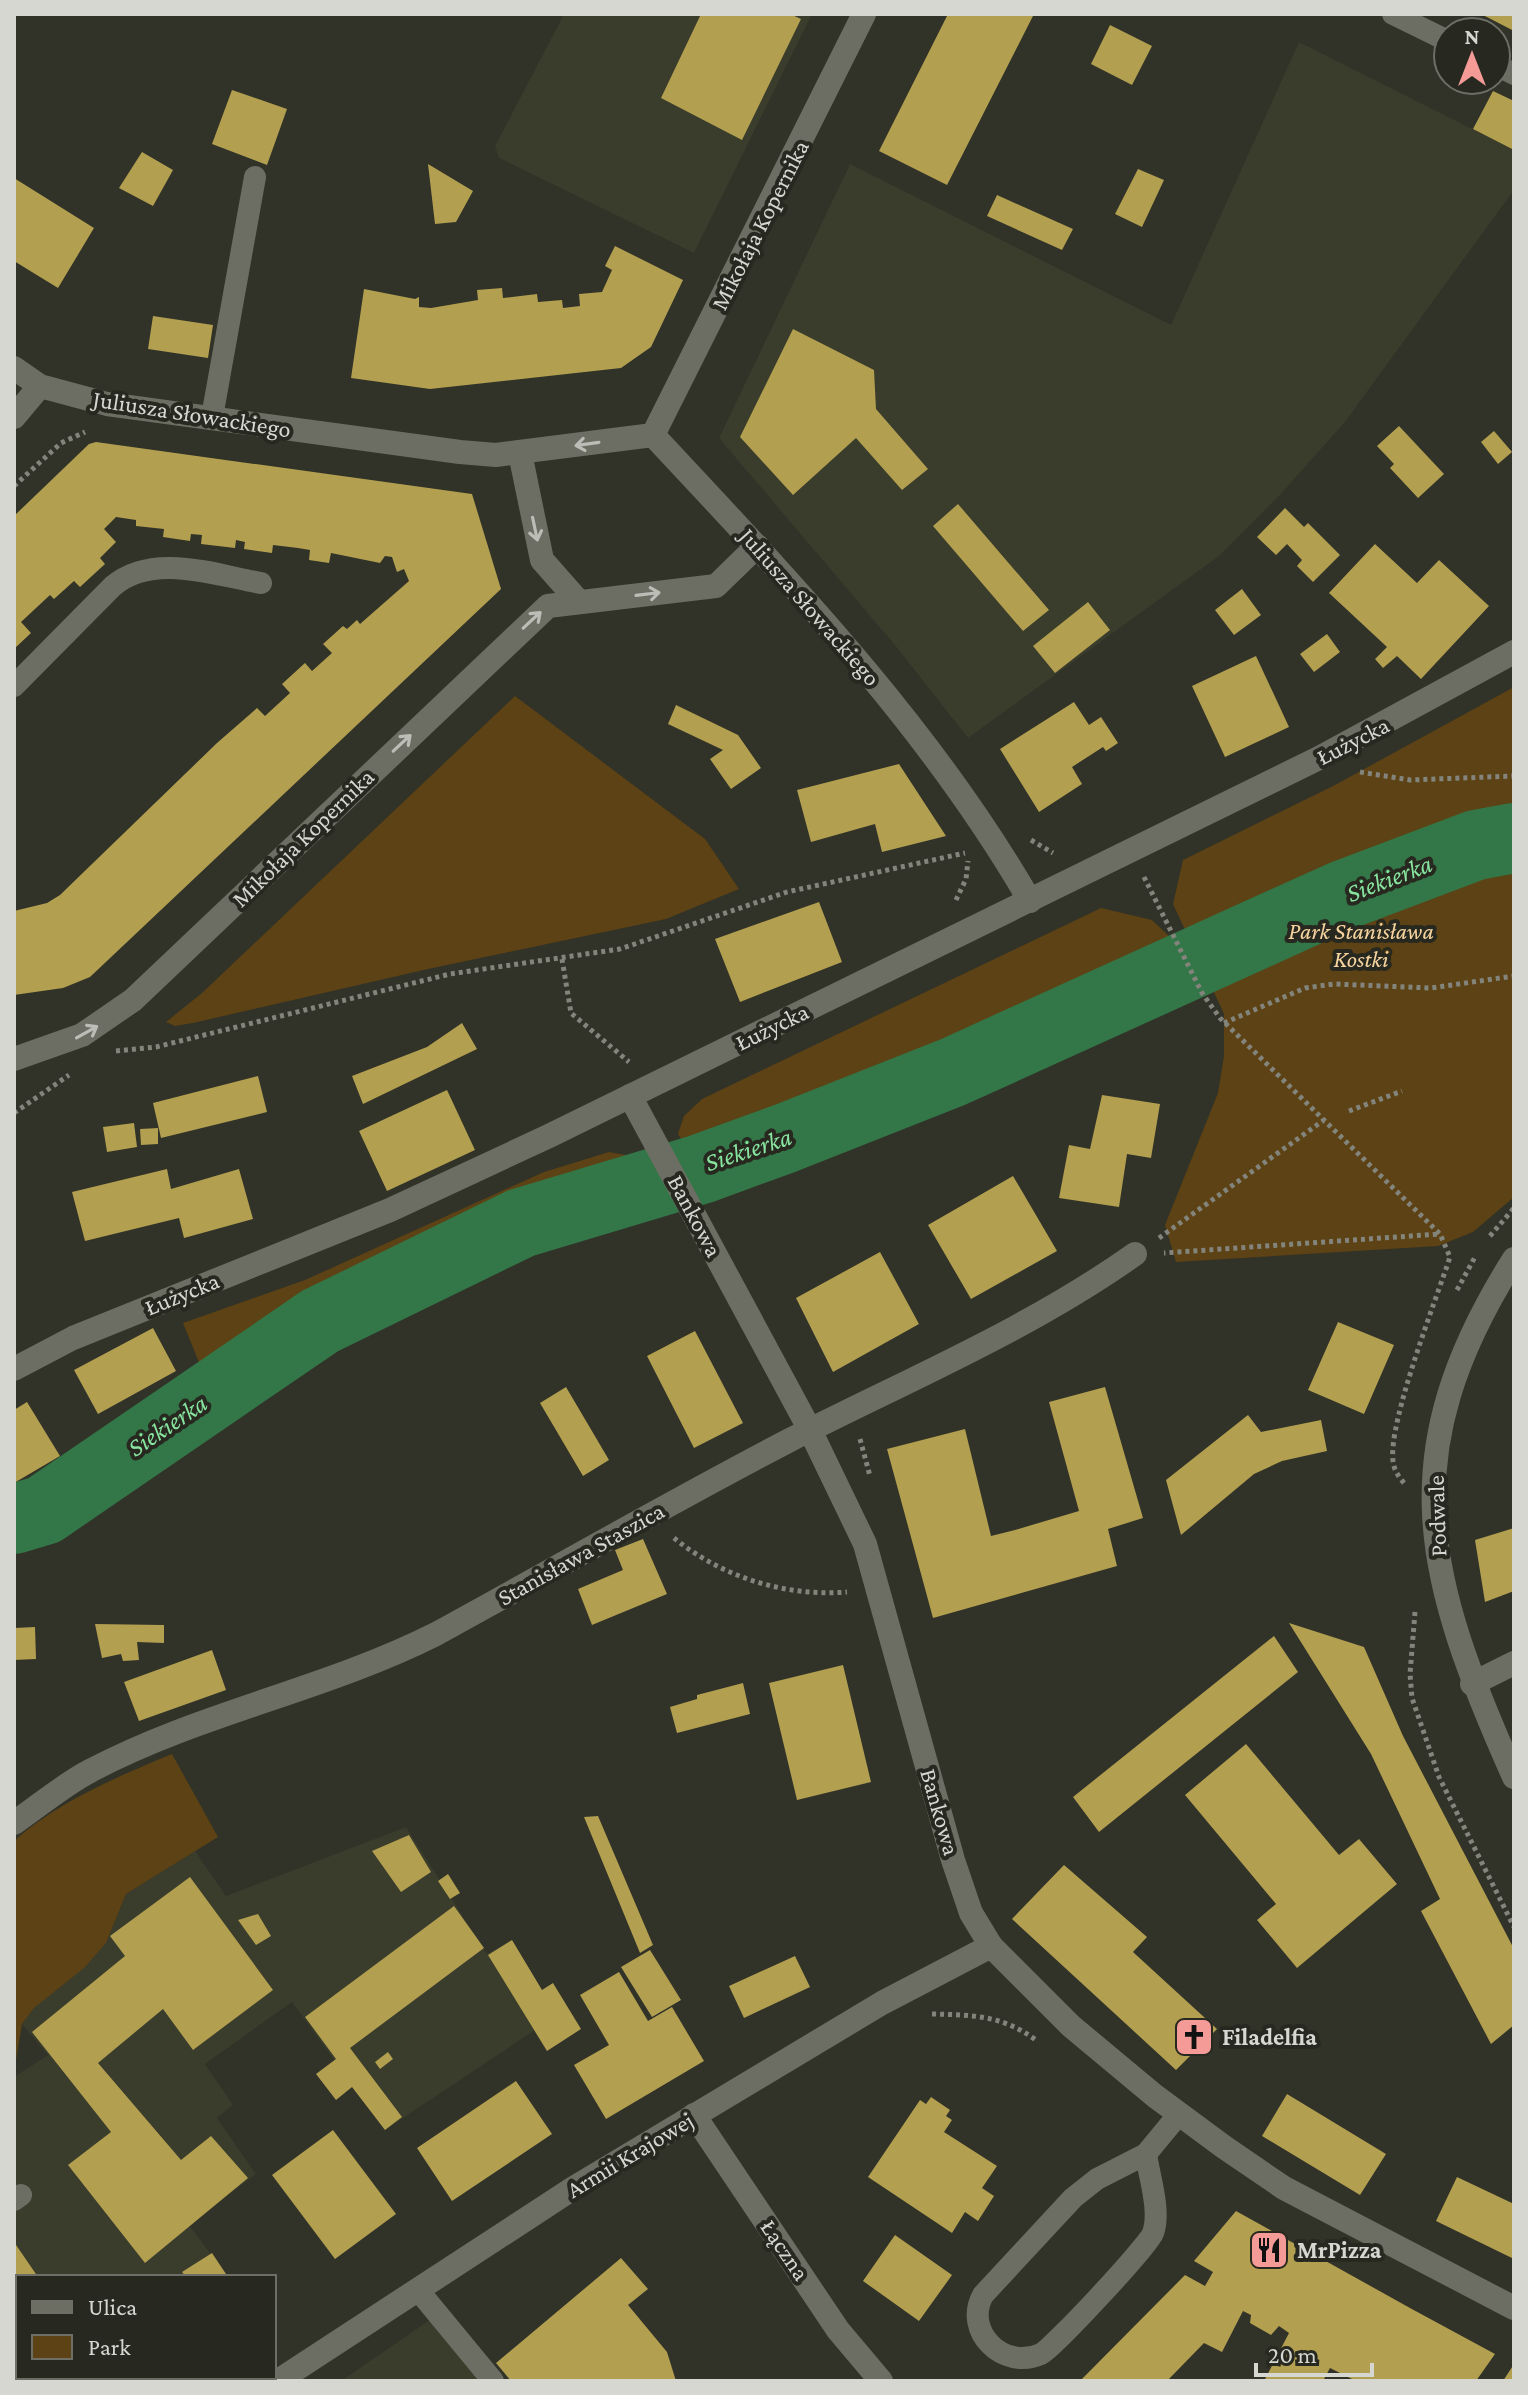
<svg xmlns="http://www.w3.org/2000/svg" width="1528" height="2395" font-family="'Crimson Pro',serif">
	<rect width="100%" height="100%" fill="#313228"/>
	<!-- built -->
	<path fill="#3a3c2c" d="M564,14h248l-118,239 -195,-95 -4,-12z
		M1299,42l215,108v40l-169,232 -65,73 -61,61 -251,182 -74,-94 -175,-206 131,-274 321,161z
		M406,1827l81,127 25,-14 30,50 -23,15 16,25 -150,100 -93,-128 -87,62 28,41 -16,13 39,56 -67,51 39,52h-210v100h208l-6,4h-206v-304l34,-22 -26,-31 12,-16 72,-65 20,-49 69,-43 31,45z
		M431,2319l50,62h-140z"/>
	<!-- green -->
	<path fill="#5c4214" d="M1514,687v510l-41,35 -35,14 -262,16 -11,-37 53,-132 6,-37v-42l-51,-110 10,-44 152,-75z
		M515,696l190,143 34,50 -73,30 -238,50 -235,54 -18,3 -9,-4 36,-29z
		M1101,908l51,12 21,20 -486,209 -9,-15 6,-18 18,-17z
		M609,1152l17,3 9,14c-105,36 -212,77 -307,133 -42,25 -80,56 -119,85l-26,-64 122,-43 239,-108z
		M172,1754l46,83 -92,57 -20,49 -22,25 -50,40 -12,16 -8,48v-231c43,-39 105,-65 158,-87z"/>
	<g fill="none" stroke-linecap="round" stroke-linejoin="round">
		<!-- river -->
		<path stroke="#337647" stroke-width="70" d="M14,1519l30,-9 276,-189 201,-98 180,-54 85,-31 167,-66 388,-176 135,-51 38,-7"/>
	</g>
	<!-- building -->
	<path fill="#b29f50" d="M701,14h89l11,5 -59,121 -81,-42z
		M948,14h86l-87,171 -68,-34z
		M1481,14h33v17z
		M1110,25l42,21 -20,39 -41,-21z
		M232,90l55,19 -20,56 -55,-21z
		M1493,91l21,10v49l-41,-21z
		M142,152l31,18 -20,36 -34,-18z
		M428,164l45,27 -17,31 -21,2z
		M1138,169l26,11 -22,47 -27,-13z
		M14,178l80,50 -36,60 -44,-27z
		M997,195l76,34 -11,21 -75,-34z
		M615,246l68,34 -32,67 -30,21 -191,21 -79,-11 13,-89 51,10 4,-2v10l12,1 47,-8 -1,-10 25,-2 1,10 34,-4 1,8 24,-2 1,8 17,-2 -1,-12 23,-2 10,-22 -7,-4z
		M153,316l60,9 -5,33 -60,-9z
		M793,329l81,41 2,39 52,60 -26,21 -46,-52 -63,57 -53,-58z
		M1399,426l45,48 -26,24 -28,-30 4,-4 -17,-18z
		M1494,431l18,21 -14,12 -17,-22z
		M96,442l376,52 29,95 -411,388 -27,11 -49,7v-84l33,-8 13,-8 157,-152 40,-35 8,8 25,-23 -8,-9 23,-21 7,8 20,-18 -9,-9 20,-18 4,3 10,-9 3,4 49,-43 -5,-12 -7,3 -5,-15 -7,-1 -5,7 -49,-10 -2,10 -20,-3 1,-10 -12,-2 -25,-3 -1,8 -28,-4 1,-7 -9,-2 -1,8 -34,-4 1,-9 -11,-1 -1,7 -27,-4 1,-8 -28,-3v-6l-20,-3 -12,12 12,13 -16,16 5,6 -25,23 -6,-6 -20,18 -4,-4 -29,27 10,11 -17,16v-133l75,-72z
		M958,504l91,106 -26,21 -90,-105z
		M1285,508l19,19 4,-4 32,32 -27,27 -16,-16 5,-6 -15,-16 -11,11 -19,-18z
		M1375,544l42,39 22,-23 50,46 -68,73 -24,-23 -14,12 -8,-9 12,-12 -58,-54z
		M1242,589l19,26 -27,20 -19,-25z
		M1088,602l22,28 -55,43 -22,-27z
		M1327,634l13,18 -26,20 -14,-18z
		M1256,656l33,71 -64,30 -33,-71z
		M1074,702l15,23 12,-8 17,26 -12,8 -3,-4 -31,20 10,17 -43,28 -39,-63z
		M676,705l62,30 23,33 -30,21 -21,-30 13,-9 -55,-26z
		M899,764l47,72 -64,16 -7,-28 -64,18 -14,-52z
		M819,902l23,60 -102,40 -25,-63z
		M462,1023l15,26 -114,55 -11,-28 75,-29z
		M258,1076l9,36 -106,26 -8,-35z
		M447,1090l28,60 -88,41 -28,-60z
		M1102,1095l58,9 -9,54 -24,-4 -8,53 -60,-9 10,-53 21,4z
		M134,1123l3,24 -30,5 -4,-25z
		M158,1128v16l-17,1 -1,-16z
		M167,1169l4,20 68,-20 14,50 -69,19 -5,-20 -94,23 -13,-49z
		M1013,1176l44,75 -86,48 -43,-74z
		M880,1252l39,72 -86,48 -37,-74z
		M1338,1322l56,23 -30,69 -56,-24z
		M153,1328l23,43 -78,43 -24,-44z
		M695,1331l48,92 -49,25 -47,-92z
		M566,1387l43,73 -26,16 -43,-73z
		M1105,1387l38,131 -35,11 9,37 -184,52 -46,-169 78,-20 26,107 24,-6 64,-19 -30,-109z
		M27,1402l33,54 -46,27v-73z
		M1248,1415l13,17 60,-12 6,31 -45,10 -28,13 -73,61 -15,-55z
		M1514,1528v63l-29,11 -10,-62z
		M643,1539l24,55 -75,31 -14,-36 45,-19 -8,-20z
		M1289,1623l75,24 39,89 111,213v76l-23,19 -70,-133 19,-12 -69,-145z
		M95,1624l69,1v18l-27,-1 2,18 -16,1 -2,-7 -19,4z
		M35,1627l1,32 -22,1v-32z
		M1274,1636l24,36 -199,160 -26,-35z
		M212,1650l14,40 -87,31 -15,-39z
		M843,1665l28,117 -74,18 -28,-117z
		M743,1683l7,31 -73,19 -7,-26 27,-8v-4z
		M1246,1744l93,111 20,-16 38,45 -100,84 -40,-48 19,-16 -91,-109z
		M598,1816l55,129 -13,8 -56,-136z
		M409,1835l22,37 -30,20 -29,-41z
		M1064,1865l83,72 -14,15 84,77 -41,41 -164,-151z
		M448,1874l12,19 -10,6 -12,-18z
		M190,1877l83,113 -80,60 -30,-41 -65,54 83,97 30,-24 37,42 -103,85 -77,-98 43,-33 -79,-100 93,-76 -15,-20z
		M454,1906l30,42 -134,100 52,69 -17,13 -33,-43 -16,13 -20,-26 20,-15 -31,-42z
		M258,1914l13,22 -15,9 -18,-25z
		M512,1940l30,50 11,-7 28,46 -34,22 -59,-96z
		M650,1950l31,50 -29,17 -31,-50z
		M795,1956l15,31 -66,31 -15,-32z
		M619,1972l29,49 24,-14 32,54 -98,58 -32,-54 35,-20 -29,-50z
		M388,2052l5,7 -13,10 -5,-7z
		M516,2081l36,53 -100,67 -35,-53z
		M1287,2094l99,60 -26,41 -98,-59z
		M931,2097l19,13 -4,6 6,4 -8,12 53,34 -15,22 12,8 -16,25 -13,-9 -13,21 -84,-56 52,-77 6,4z
		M333,2130l63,84 -61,45 -63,-84z
		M1457,2177l57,27v55l-78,-38z
		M1236,2211l174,97 85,46 -19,27h-120l-26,-13 -7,13h-59l25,-48 -10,-7 -8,9 -21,-12 1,-8 -8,-4 -21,41 -18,-9 -37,38h-87l105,-106 20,11 8,-14 -19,-11z
		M895,2235l57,40 -33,46 -56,-40z
		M14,2242l24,35h-20v100h87l2,4h-93z
		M212,2253l16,24h-42l-4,-5z
		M621,2258l27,31 -20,16 39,47 9,29h-165l-15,-18z
		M1514,2364v17h-11z"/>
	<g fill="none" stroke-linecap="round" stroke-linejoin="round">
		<!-- path -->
		<path stroke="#83847c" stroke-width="5" stroke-dasharray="4 4" stroke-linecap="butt" d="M14,486l47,-43 24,-11
			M1360,772l50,8 104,-4
			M1031,840l22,13
			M1144,877l58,116 18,25 220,216 -276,19
			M956,900l10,-21 2,-18
			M562,959l9,54 58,49
			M1224,1023l81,-35 29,-4 97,4 83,-12
			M116,1051l40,-4 294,-73 170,-25 167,-57 178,-39
			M1349,1111l53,-20
			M14,1113l55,-38
			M1490,1236l24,-28
			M1159,1238l165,-118
			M1457,1290l18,-33
			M860,1439l10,37
			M1404,1483c-6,-7 -10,-13 -11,-22 -5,-39 43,-161 57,-204l-10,-23
			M674,1538c48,39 111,59 173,54
			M1415,1612l-5,62 2,24 27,79 75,150
			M932,2014c40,1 70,1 104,26
			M236,2381l6,-4"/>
		<!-- lane -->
		<path stroke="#6d6e63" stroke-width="22" d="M1393,14l55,27
			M1496,65l18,9
			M212,417l43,-240
			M14,686l99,-100c40,-34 102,-11 148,-3
			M1146,2154c3,22 15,57 7,79 -5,13 -100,115 -112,121 -38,17 -78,-23 -58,-59l90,-97 24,-19 49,-25 33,-40
			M14,2200l7,-5
			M418,2290l75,91"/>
		<!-- street -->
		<path stroke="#6d6e63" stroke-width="24" d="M14,368l26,18 67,18 353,48 36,3 157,-20
			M14,417l26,-31
			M653,435c137,147 276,291 377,466
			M653,435l211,-421
			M520,453l22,107 37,42
			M14,1059l68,-24 51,-35 415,-394 168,-20 41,-40
			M630,1096l180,334 55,114 88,316 18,53 20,33
			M1472,1684l42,-21
			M14,1823c25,-17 49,-38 76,-52 109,-58 235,-81 346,-137 117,-64 233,-131 352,-193 117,-60 240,-111 347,-187
			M694,2115l144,215 43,51"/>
		<!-- secondary -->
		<path stroke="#6d6e63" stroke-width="24" d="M1514,1259c-124,196 -89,318 0,518
			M14,1369l59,-31 317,-128 159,-74 770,-378 195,-106
			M278,2381l294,-192 310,-186 109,-57 80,80 84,70 69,51 60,41 230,120"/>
	</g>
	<!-- one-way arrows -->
	<defs><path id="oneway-shaft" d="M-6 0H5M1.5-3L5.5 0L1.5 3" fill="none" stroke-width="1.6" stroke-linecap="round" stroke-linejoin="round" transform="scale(2)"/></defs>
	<g stroke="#bcbdb6">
		<use href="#oneway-shaft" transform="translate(587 444) rotate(172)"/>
		<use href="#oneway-shaft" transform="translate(535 529) rotate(78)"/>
		<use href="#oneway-shaft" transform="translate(648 594) rotate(-7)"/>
		<use href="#oneway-shaft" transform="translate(532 620) rotate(-43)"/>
		<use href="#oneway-shaft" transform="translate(402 743) rotate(-43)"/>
		<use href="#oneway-shaft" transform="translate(87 1032) rotate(-29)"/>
	</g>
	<!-- icons -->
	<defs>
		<symbol id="church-square" viewBox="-11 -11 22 22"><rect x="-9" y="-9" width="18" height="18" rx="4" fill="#f59b97" stroke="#27281f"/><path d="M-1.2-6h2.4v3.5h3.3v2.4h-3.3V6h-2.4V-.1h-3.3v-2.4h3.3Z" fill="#111"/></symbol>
		<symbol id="restaurant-square" viewBox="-11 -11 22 22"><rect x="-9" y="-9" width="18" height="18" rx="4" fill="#f59b97" stroke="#27281f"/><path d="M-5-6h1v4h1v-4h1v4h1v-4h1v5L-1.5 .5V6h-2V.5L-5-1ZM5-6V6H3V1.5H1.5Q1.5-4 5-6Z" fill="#111"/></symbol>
	</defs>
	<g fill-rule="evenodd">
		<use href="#church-square" x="1172" y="2015" width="44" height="44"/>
		<use href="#restaurant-square" x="1247" y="2228" width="44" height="44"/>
	</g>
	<g text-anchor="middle" stroke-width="8" stroke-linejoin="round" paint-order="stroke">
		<!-- street labels -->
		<g font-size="24" fill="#d6d7d1" stroke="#27281f">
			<text transform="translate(760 225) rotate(-63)" y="8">Mikołaja Kopernika</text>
			<text transform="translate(192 414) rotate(9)" y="8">Juliusza Słowackiego</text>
			<text transform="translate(810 607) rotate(49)" y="8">Juliusza Słowackiego</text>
			<text transform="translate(1353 741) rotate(-27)" y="8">Łużycka</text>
			<text transform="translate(303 838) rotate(-44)" y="8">Mikołaja Kopernika</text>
			<text transform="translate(772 1027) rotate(-26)" y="8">Łużycka</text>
			<text transform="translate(695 1216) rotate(62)" y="8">Bankowa</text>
			<text transform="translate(182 1294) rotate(-22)" y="8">Łużycka</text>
			<text transform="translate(1437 1516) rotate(-92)" y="8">Podwale</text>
			<text transform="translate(581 1554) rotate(-29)" y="8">Stanisława Staszica</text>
			<text transform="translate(940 1812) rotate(74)" y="8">Bankowa</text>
			<text transform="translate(630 2155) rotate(-31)" y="8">Armii Krajowej</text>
			<text transform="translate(785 2250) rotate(56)" y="8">Łączna</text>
		</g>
		<!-- park labels -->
		<g font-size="24" font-style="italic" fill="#f7d49f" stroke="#27281f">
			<text x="1361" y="939">Park Stanisława<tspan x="1361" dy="28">Kostki</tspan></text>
		</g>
		<!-- poi labels -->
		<g font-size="24" font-weight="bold" fill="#d6d7d1" stroke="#27281f" text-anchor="start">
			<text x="1222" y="2045">Filadelfia</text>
			<text x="1297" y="2258">MrPizza</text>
		</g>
		<!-- water labels -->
		<g font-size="26" font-style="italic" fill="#88e59f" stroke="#27281f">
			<text transform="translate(1389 878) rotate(-21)" y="9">Siekierka</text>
			<text transform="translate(748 1149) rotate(-18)" y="9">Siekierka</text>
			<text transform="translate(167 1425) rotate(-34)" y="9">Siekierka</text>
		</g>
	</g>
	<!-- border -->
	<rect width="1528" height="2395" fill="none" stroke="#d6d7d1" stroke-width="32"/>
	<!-- legend -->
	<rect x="16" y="2275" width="260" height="104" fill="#27281f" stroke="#6d6e66" stroke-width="2"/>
	<rect x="32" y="2301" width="40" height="12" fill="#6d6e63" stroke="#6d6e66" stroke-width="2"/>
	<text x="88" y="2315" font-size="24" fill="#d6d7d1">Ulica</text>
	<rect x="32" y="2335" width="40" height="24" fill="#5c4214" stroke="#6d6e66" stroke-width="2"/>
	<text x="88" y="2355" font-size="24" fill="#d6d7d1">Park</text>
	<!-- north arrow -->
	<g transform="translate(1472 56)"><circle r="38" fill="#27281f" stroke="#6d6e66" stroke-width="2"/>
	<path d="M0-6L14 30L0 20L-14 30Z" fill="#f59b97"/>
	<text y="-12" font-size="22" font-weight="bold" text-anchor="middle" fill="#d6d7d1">N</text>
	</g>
	<!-- scale -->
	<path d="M1256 2363v12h116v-12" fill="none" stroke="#d6d7d1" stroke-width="4"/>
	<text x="1268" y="2363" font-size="24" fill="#d6d7d1" stroke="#27281f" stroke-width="6" paint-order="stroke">20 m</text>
</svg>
